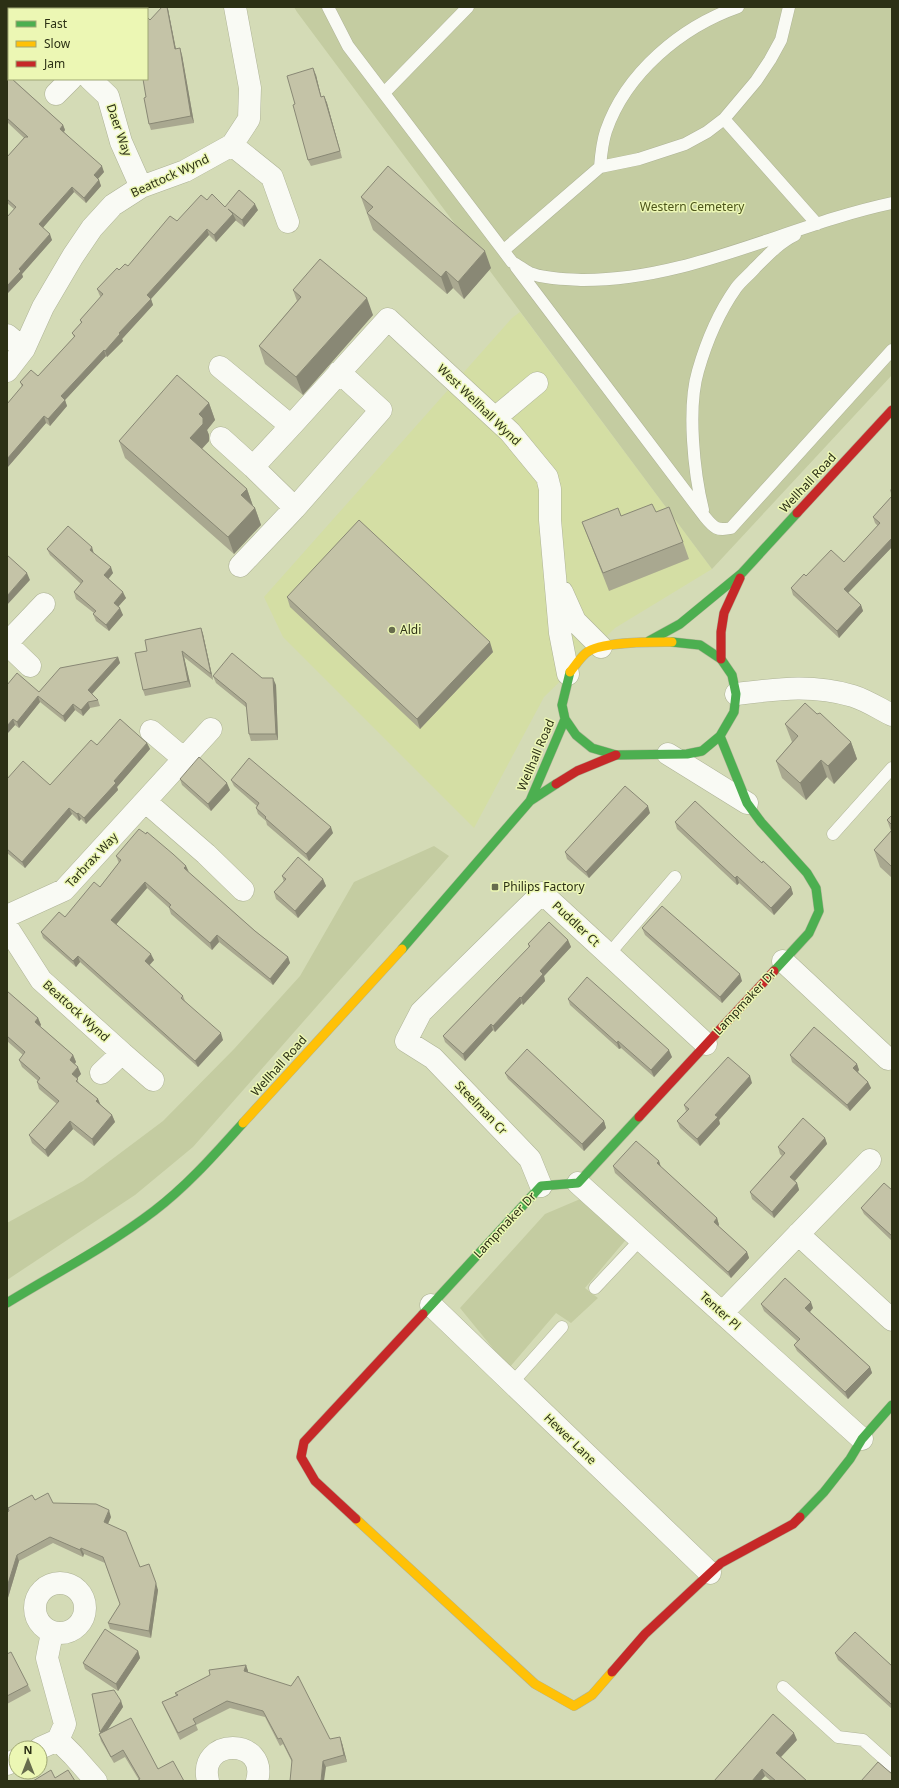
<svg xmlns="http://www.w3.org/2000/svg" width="899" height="1788" font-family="'Noto Sans',sans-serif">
	<rect width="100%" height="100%" fill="#d4dbb6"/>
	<!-- built -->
	<path fill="#d4dea4" d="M520,312l192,257 -97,59 -71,69 -70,131 -191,-191 -19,-40 248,-279z"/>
	<!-- green -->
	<path fill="#c4cca1" d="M294,7h598v368l-180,194 -415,-557z
		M434,846l15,10 -256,291 -58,48 -128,85v-57l76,-42 80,-60 71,-72 66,-73 54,-94z
		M585,1197l44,39 -44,52 13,10 -27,25 -15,-10 -47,55 -49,-60 85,-94z"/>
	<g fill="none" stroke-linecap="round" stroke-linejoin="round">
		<defs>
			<path id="lane" d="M328,7l20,39 164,216c6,3 12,8 18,11 15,6 35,6 51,7 108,1 207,-55 311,-77
				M384,93l84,-86
				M724,119l93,105
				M600,167c1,-12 2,-24 6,-36 20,-58 75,-104 132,-124
				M504,250l96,-83 39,-8 46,-15 22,-12 17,-13 32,-38 14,-21 11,-20 8,-33
				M516,267l189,250c9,11 12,14 26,11l161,-178
				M703,510c-9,-37 -16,-102 -5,-139 8,-28 21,-59 38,-83 5,-7 13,-13 19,-20 12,-12 25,-26 40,-33
				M833,834l59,-66
				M609,954l66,-77
				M595,1288l45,-48
				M512,1383l50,-56
				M783,1687l55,50 25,3 29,26"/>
			<path id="street" d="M90,79l18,17 13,46 20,45
				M56,94l15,-15
				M232,145l40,32 16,45
				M7,335l17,14
				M220,367l71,59 97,-107 122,113 37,45 3,12v31l10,113 8,41
				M7,371l17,-22 19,-42 30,-51 19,-28 21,-23 28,-18 44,-16 47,-26 17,-26 1,-31 -15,-81
				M495,418l42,-35
				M291,426l-38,41 42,41 86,-98 -42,-38
				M221,438l32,29
				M240,566l55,-58
				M562,592l13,29 26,26
				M7,643l37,-39
				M7,644l23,22
				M736,694c42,-5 76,-10 117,2 13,4 27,13 39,19
				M151,731l33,28
				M668,754l79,49
				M146,802l60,52 37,36
				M7,916l57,-26 147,-161
				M7,927l34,53 81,73
				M783,961l105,98
				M101,1073l21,-20 31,27
				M578,1183l284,256
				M541,1186l-11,-27 -97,-101 -27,-17 15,-29 121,-119 164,151
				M798,1234l94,86
				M431,1305l279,268
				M722,1313l148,-153
				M35 1608a25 25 0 1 1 50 0a25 25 0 1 1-50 0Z
				M52,1633l-5,25 18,66 -7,16 15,15 23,26
				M40,1748l18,-8
				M7,1764l9,-4
				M208,1781c-11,-44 61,-44 49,0"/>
			<path id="fast" d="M649,641l31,-17 62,-51 55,-60
				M570,672l-8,33 3,14 11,16 16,13 24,7 71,-1 15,-3 18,-15 14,-24 2,-18 -4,-19 -11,-16 -21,-14 -28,-3
				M720,736l27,67 14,19 46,51 9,15 3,23 -10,22 -35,38
				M530,801l35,-82
				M402,949l128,-148 26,-17
				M7,1303c49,-30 101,-57 147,-92 34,-26 61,-57 89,-88
				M423,1314l118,-128 37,-3 61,-66
				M800,1517l24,-25 26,-33 12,-20 30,-34"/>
			<path id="slow" d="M570,672c5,-6 10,-14 16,-19 14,-12 67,-11 86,-11
				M243,1123l159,-174
				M356,1519l179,165 39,22 18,-11 20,-23"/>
			<path id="jam" d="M797,513l95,-103
				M721,659v-27l3,-19 16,-35
				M556,784l21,-13 39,-16
				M639,1117l135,-146
				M356,1519l-41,-38 -14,-24 3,-15 119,-128
				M612,1672l33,-38 76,-71 72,-39 7,-7"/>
		</defs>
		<!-- lane casing -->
		<use href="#lane" stroke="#aeb396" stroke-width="13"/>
		<!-- street casing -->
		<use href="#street" stroke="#aeb396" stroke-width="23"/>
		<!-- fast casing -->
		<use href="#fast" stroke="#aeb396" stroke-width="10"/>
		<!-- slow casing -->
		<use href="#slow" stroke="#aeb396" stroke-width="10"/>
		<!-- jam casing -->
		<use href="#jam" stroke="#aeb396" stroke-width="10"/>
		<!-- lane -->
		<use href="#lane" stroke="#f9faf4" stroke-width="12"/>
		<!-- street -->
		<use href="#street" stroke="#f9faf4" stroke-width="22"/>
		<!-- fast -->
		<use href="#fast" stroke="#4caf50" stroke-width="9"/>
		<!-- slow -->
		<use href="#slow" stroke="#ffc107" stroke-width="9"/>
		<!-- jam -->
		<use href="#jam" stroke="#c62828" stroke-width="9"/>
	</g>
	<!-- wall -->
	<path fill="#a9a890" d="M168,9l8,40 6,6 12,68 -43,7 -2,-6 -3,-27 4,-77z
		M7,74l56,51 2,5 -1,2 40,40 -6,7 1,1 2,6 -15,17 -12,-11 -31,35 9,13 -30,34 1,3 -16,17 7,-85 -7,-6v-46l17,-19 -17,-16z
		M316,75l5,22 3,-1 3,7 15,55 -31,8 -3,-6 -13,-56z
		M361,197l130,71 -27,31 -11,-11 -6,6 -74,-64z
		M207,200l18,7 33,3 -14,17 -9,-7h1l-20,22 -7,-7 -58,64 2,6 -31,34 1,2 -16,16 -1,-1 -41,44 2,6 -17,20 -4,-3 -39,45v-64l15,-17 -2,-5 18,-6 36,-39 -2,-4 9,-10 -1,-3 21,-23 -1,-1 -3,-7 22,-19 9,-4 49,-45z
		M293,290l80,25 -70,80 -38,-31 -6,-18 38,-45z
		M209,403l6,17 -8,10 2,5v6l-7,8 45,40 6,17 2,2 6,17 -27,29 -109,-96 -6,-17z
		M892,488v59l-44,46 13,12 2,6 -24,27 -46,-43 -2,-7 15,-12 38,-14 34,-36 -3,-3 -2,-6 19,-21 -2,-6z
		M656,512l27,30 6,17 -80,32 -27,-69z
		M47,549l47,4 19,20 -5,6 18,19 -8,9 5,8 -14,16 -13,-10 -3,-7 1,-1 -18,-14 -2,-7 7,-8 -31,-29z
		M287,597l206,55 -73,77 -130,-122z
		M201,628l2,6 10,46 -29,-23 7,30 -46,9 -2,-6 4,-39z
		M118,657l2,6 -28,31 6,6 2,6 -10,2 -7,8 -8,-6 -10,12 -25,-20 -21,26 -4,-3 -8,9v-49l32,7z
		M213,676l63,9 2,55 -27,1 -2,-7 -2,-26 -31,-25z
		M817,714l34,28 6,17 -23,25 -7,-7 -21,23 -24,-22 -6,-17 16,-19 -7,-18z
		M147,743l3,6 -33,38 1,3 -32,34 -5,-5 -2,2 -7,-7 -47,54 -18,-15v-74l43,6 47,-40z
		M180,779l50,11 -19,21 -29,-26z
		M231,780l102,53 -24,28 -42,-36 -1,-4 -8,-7 -2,-6 1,-2 -23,-20z
		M650,813l-61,65 -22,-19 -2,-7z
		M892,815v63l-12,-11 -6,-17 17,-19 -4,-11z
		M675,822l116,65 2,7 -19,21 -35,-32 -2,2 -60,-56z
		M146,834l40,32 2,6 67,59 33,26 2,6 -17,22 -54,-43 -7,8 -41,-36 -2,-6 -22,-20 -31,36 38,36 -5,5 34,31 2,5 38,39 -25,27 -118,-105 -4,5 -33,-29 -2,-6 24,-15 35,-30 19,-24 -3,-7z
		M282,876l41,3 3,7 -28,32 -22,-19 -2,-7 10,-10z
		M642,928l100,53 -20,22 -77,-68z
		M568,940l3,7 -27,29 1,5 -22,24 -1,-2 -27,29 -2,-2 -28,31 -20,-19 -2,-6 86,-88 -1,-4z
		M7,991l31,27 3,7 -1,1 33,29 3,7 -1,2 6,10 -4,4 2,6 19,15 2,5 12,11 3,7 -21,24 -21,-17 -25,28 -16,-14 -3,-8 28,-31 -18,-15 -2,-7 1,-1 -16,-14 -3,-7 4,-5 -16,-14z
		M568,999l104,58 -18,20 -33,-29 -2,1 -49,-44z
		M790,1055l67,9 2,6 -1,2 10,10 3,6 -21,23 -58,-49z
		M505,1073l99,48 2,7 -22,23 -76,-72z
		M752,1083l-33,37 1,4 -20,22 -20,-18 -3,-7 9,-10 -2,-6z
		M825,1138l2,6 -32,37 2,2 2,7 -25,28 -22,-19 -2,-7 32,-36 -2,-2 -2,-7z
		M659,1161l2,6 56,51 2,7 -1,1 29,26 2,6 -18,20 -116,-105 -2,-7z
		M892,1190v51l-28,-27 -3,-6z
		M761,1304l52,4 -3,4 60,55 2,6 -24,26 -51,-48 -3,-6 3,-4 -33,-30z
		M35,1500l18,3 58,14 -3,7 32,43 18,23 -7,48 -41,-9 -2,-6 12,-19 -15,-41 -21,-9 -1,3 -30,-14 -34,18 -12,40 2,-90 -1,-3z
		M138,1651l2,7 -22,33 -33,-22 -2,-6z
		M835,1653l57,13v43l-54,-49z
		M7,1654l21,31 3,6 -24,13z
		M246,1665l2,6v1l82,67 12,4 5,19 -21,5 -34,-5 -9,-18 -3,2 -15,-29 -35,-9 -34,17 2,5 -18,10 -15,-31 -3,-7 14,-6 -1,-3z
		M121,1701l2,6 -16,23 51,39 -19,11 -14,-23 -11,6 -13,-22 -2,-7 1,-1z
		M797,1740l-16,17 26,24h-36l-6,-5 -5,5h-46z"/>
	<!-- shaded-wall -->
	<path fill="#898875" d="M8,7h3v2h-2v23l-2,27v-33z
		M167,7h1v2l9,46 -2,-6z
		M180,48l2,7 12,68 -3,-7z
		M313,68l3,7 7,29 -2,-7z
		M324,96l3,7 15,55 -2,-7z
		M63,125l2,5 -3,4 -2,-5z
		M102,166l2,6 -8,9 -2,-6z
		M99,180l2,6 -15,17 -2,-5z
		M72,187l2,5 -33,38 -2,-6z
		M255,204l3,6 -14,17 -2,-7z
		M233,214l3,6 -20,22 -2,-7z
		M207,229l2,6 -60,66 2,-2 2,6 -31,34 1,2 -16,16 -2,-6 42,-56z
		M50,234l2,6 -30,34 1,3 -16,17v-8l12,-17z
		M485,251l6,17 -27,31 -6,-17z
		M446,271l7,17 -6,6 -6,-17z
		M367,298l6,17 -70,80 -7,-18z
		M104,350l2,6 -41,44 2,6 -17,20 -2,-7 13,-23z
		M209,403l6,17 -8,10 2,5v6l-13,14 -6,-17 9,-24z
		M44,416l2,7 -39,45v-9z
		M247,489l6,17 -12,-11z
		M255,508l6,17 -27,29 -6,-17z
		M892,538v9l-46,48 -2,-6z
		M92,547l2,7 -4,-4z
		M111,567l2,6 -7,9 -2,-7z
		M27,573l3,7 -23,25v-9z
		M123,592l3,6 -10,11 -2,-6z
		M861,605l2,6 -24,27 -2,-7z
		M120,608l3,7 -14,16 -3,-6z
		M201,628l2,6 10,46 -2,-6z
		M490,642l3,10 -73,77 -3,-10z
		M182,651l2,6 7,30 -3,-6z
		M118,657l2,6 -30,33 -2,-6z
		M273,678l3,7 2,55 -2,-6z
		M38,696l2,6 -21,26 -2,-6z
		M88,702l2,6 -7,8 -2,-6z
		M73,704l2,6 -10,12 -2,-6z
		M13,719l2,6 -8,9v-8z
		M851,742l6,17 -23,25 -6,-18z
		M147,743l3,6 -33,38 1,3 -32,34 -2,-6 30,-37z
		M821,760l6,17 -21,23 -6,-17z
		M227,783l3,7 -19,21 -3,-7z
		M648,806l2,7 -61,65 -3,-6z
		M69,808l3,6 -47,54 -3,-6z
		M78,813l3,6 -2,2 -2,-7z
		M331,827l2,6 -24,28 -3,-7z
		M186,866l3,6 -5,-4z
		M737,876l2,7 -2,2 -2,-7z
		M323,879l3,7 -28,32 -3,-7z
		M145,882l2,6 -33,39 -3,-7z
		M791,887l2,7 -19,21 -3,-7z
		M217,935l2,7 -7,8 -2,-7z
		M568,940l3,7 -27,29 1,5 -22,24 -2,-7 19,-27z
		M151,954l3,6 -7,8 -2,-7z
		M78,956l2,6 -4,5 -3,-6z
		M288,957l2,6 -17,22 -3,-6z
		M740,974l2,7 -20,22 -2,-6z
		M520,997l2,6 -27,29 -2,-6z
		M38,1018l3,7 -3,4 -3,-7z
		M491,1024l2,6 -28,31 -2,-7z
		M221,1033l2,7 -25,27 -3,-6z
		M618,1041l3,7 -2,1 -2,-6z
		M669,1050l3,7 -18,20 -3,-7z
		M73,1055l3,7 -4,5 -2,-7z
		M857,1064l2,6 -4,5 -2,-7z
		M78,1067l3,7 -6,7 -3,-7z
		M750,1076l2,7 -33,37 1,4 -20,22 -3,-7 18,-24z
		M868,1082l3,6 -21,23 -3,-6z
		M98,1099l3,7 -5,-5z
		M112,1115l3,7 -21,24 -2,-7z
		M70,1121l3,8 -25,28 -3,-7z
		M604,1121l2,7 -22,23 -2,-7z
		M825,1138l2,6 -35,40 -2,-7z
		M659,1161l2,7 -4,-5z
		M797,1183l2,7 -25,28 -2,-6z
		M717,1218l2,7 -3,4 -2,-7z
		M747,1252l2,6 -18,20 -3,-6z
		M811,1302l2,6 -5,6 -3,-6z
		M870,1367l2,6 -24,26 -3,-7z
		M109,1510l2,7 -5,11 -2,-6z
		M81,1548l3,6 -1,3 -3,-7z
		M17,1555l2,6 -12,40v-14z
		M156,1583l2,7 -7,48 -2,-7z
		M138,1651l2,7 -22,33 -2,-7z
		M246,1665l2,6 -2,7 -2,-7z
		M121,1701l2,6 -21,31 -2,-6z
		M794,1733l3,7 -19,20 -2,-7z
		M340,1737l2,6 5,19 -3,-7z
		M323,1761l3,6 -2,14h-3z
		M762,1769l3,7 -5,5h-8z"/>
	<!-- building -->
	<path fill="#c4c3a7" stroke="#898875" d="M7,7h1l-1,19z
		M97,7h39l2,2h-43z
		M162,7h5l8,42 5,-1 11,68 -42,8 -5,-26 2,-1 -3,-18h4v-62l3,3z
		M313,68l8,29 3,-1 16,55 -32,9 -15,-55 2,-1 -8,-28z
		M7,74l2,2v3h3l51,46 -3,4 42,37 -8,9 5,5 -15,18 -12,-11 -33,37 11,10 -31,35 2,2 -14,15v-69l9,-10 -9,-8v-42l18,-20h3l-21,-19z
		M388,166l97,85 -27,31 -12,-11 -5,6 -74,-64 6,-6 -12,-10z
		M239,190l16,14 -13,16 -14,-11 5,5 -19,21 -7,-6 -60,66 4,4 -32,34 1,1 -15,17 -1,-1 -43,46 4,4 -17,19 -4,-3 -37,43v-55l16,-19 -3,-3 11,-12 7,6 37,-40 -3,-3 10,-11 -2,-2 23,-26 -6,-5 20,-21 2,2 6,-6 3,2 42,-50 7,5 24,-26 6,5 5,-6 13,13z
		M320,259l47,39 -71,79 -37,-31 42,-49 -8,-7z
		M177,375l32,28 -10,11 4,4v6l-13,14 57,51 -6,6 14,13 -27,29 -109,-96z
		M892,496v42l-48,51 17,16 -24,26 -46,-43 13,-14 2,2 25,-26 13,12 36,-39 -7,-6z
		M652,504l4,8 13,-5 14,35 -80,31 -21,-51 36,-14 3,8z
		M359,520l131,122 -73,77 -130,-122z
		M68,526l24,21 -2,3 21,17 -7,8 19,17 -9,11 6,5 -14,17 -13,-11 3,-3 -22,-19 9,-11 -36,-32z
		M7,555l20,18 -20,23z
		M201,628l10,46 -29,-23 6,30 -45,9 -8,-37 12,-2 -2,-11z
		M232,653l30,25h11l3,56h-27l-3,-31 -33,-27z
		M118,657l-30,33 10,10 -10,2 -7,8 -8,-6 -10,12 -25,-20 -21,26 -4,-3 -6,7v-41l10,-12 22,19 21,-24z
		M805,703l12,11 3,-1 31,29 -23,24 -7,-6 -21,23 -24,-22 22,-25 -13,-12z
		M120,719l27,24 -33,38 2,2 -32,35 -6,-5 -1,1 -8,-6 -47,54 -15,-13v-70l16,-18 27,24 41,-45 6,5z
		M199,757l28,26 -19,21 -28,-25z
		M249,758l82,69 -25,27 -41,-36 1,-1 -10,-9 3,-5 -28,-23z
		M625,786l23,20 -62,66 -21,-20z
		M695,801l67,62 1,-2 28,26 -20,21 -34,-32 -2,2 -60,-56z
		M892,815v10l-5,-5z
		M139,829l7,5 1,-2 26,22 13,12 -2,2 71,63 33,26 -18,22 -53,-44 -7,8 -41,-36 2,-2 -26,-23 -34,38 40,34 -6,7 38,35 -2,2 40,35 -26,28 -117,-105 -5,5 -32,-29 18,-20 6,5 29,-35 6,5 21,-27 -5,-4z
		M892,830v37l-18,-17z
		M298,857l25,22 -28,32 -21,-19 12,-13 -4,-3z
		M662,906l78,68 -20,23 -78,-69z
		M549,922l19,18 -28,31 3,3 -22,24 -1,-1 -27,29 -2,-2 -28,30 -20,-18 87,-90 -2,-2z
		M587,977l82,73 -18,20 -33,-29 -1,2 -49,-44z
		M7,991l31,27 -3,4 38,33 -3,5 8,7 -6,7 6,5 -2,2 22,18 -2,2 16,14 -20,24 -22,-18 -25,29 -16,-15 30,-34 -22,-19 3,-4 -21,-18 6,-8 -18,-16z
		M814,1027l43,37 -4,4 15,14 -21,23 -57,-50z
		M527,1049l77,72 -22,23 -77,-71z
		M728,1057l22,19 -35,39 3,2 -21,22 -20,-18 12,-12 -5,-4z
		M803,1118l22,20 -35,39 7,6 -25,29 -22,-20 35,-39 -7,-6z
		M636,1141l23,20 -2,2 60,55 -3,4 33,30 -19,20 -115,-106z
		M884,1183l8,7v46l-31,-28z
		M785,1278l26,24 -6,6 65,59 -25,25 -51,-47 6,-6 -39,-35z
		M48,1493l5,10 43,1 13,6 -5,12 22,10 14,35 9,-3 7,19 -7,48 -41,-8 12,-19 -17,-47 -22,-9 -1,2 -30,-13 -33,18 -10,32v-75l2,-1 -1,-3 24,-13 3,5z
		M105,1629l33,22 -22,33 -33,-21z
		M855,1632l37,34v39l-57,-52z
		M11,1652l17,33 -21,11v-42z
		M246,1665l-2,6 47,15 7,-10 32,63 10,-2 4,18 -21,6 -2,20h-31l2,-21 -11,-22 -3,1 -15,-28 -36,-10 -34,18 3,5 -18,9 -16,-31 16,-7 -3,-2 35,-18 -1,-5z
		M114,1690l7,11 -21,31 -8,-38z
		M773,1714l21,19 -18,20 31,28h-31l-14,-12 -10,12h-38z
		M131,1718l27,51 15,-8 11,20h-47l3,-2 -17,-29 -12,7 -12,-23z
		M878,1762l14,12v5l-2,2h-29z
		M51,1770l4,8 13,-8 7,11h-42z"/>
	<!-- markers -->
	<g fill="#676c4d" stroke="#ecf7b4" stroke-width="1.5">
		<circle cx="392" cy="630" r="4"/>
		<rect x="491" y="883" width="8" height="8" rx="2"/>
	</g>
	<g text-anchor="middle" stroke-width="3" stroke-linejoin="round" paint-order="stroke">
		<!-- street labels -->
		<g font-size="12" fill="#2c3015" stroke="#ecf7b4">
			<text transform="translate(119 130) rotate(71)" y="4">Daer Way</text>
			<text transform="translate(170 176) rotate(-25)" y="4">Beattock Wynd</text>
			<text transform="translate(479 405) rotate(44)" y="4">West Wellhall Wynd</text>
			<text transform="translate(808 483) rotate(-47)" y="4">Wellhall Road</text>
			<text transform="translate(536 755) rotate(-67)" y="4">Wellhall Road</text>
			<text transform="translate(92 860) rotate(-47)" y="4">Tarbrax Way</text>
			<text transform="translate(576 924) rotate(43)" y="4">Puddler Ct</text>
			<text transform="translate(745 1002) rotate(-47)" y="4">Lampmaker Dr</text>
			<text transform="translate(76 1011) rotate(42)" y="4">Beattock Wynd</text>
			<text transform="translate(279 1066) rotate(-48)" y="4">Wellhall Road</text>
			<text transform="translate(481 1108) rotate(46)" y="4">Steelman Cr</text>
			<text transform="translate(505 1225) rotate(-47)" y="4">Lampmaker Dr</text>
			<text transform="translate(720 1311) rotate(42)" y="4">Tenter Pl</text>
			<text transform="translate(570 1439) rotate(44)" y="4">Hewer Lane</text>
		</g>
		<!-- park labels -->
		<g font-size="12" fill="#4c5419" stroke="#ecf7b4">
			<text x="692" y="211">Western Cemetery</text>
		</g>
		<!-- poi labels -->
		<g font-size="12" fill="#2c3015" stroke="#ecf7b4" text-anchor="start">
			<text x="400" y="634">Aldi</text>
			<text x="503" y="891">Philips Factory</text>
		</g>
	</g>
	<!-- border -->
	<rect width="899" height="1788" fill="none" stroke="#2c3015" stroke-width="16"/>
	<!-- legend -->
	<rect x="8" y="8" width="140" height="72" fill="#ecf7b4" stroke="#9fa774"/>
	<rect x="16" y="21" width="20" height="6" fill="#4caf50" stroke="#9fa774"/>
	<text x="44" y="28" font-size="12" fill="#2c3015">Fast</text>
	<rect x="16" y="41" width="20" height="6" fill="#ffc107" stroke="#9fa774"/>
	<text x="44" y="48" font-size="12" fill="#2c3015">Slow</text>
	<rect x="16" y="61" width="20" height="6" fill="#c62828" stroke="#9fa774"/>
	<text x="44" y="68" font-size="12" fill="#2c3015">Jam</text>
	<!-- north arrow -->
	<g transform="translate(28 1760)"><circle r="19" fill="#ecf7b4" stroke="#9fa774"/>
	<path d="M0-3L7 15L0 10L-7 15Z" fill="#676c4d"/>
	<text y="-6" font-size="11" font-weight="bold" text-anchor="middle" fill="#2c3015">N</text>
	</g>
</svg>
